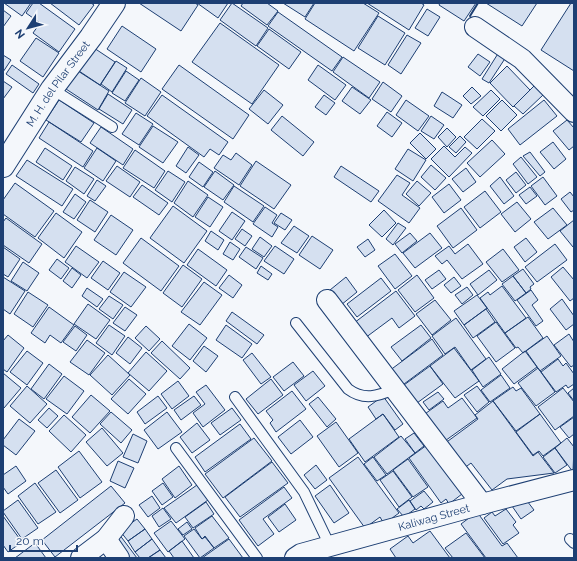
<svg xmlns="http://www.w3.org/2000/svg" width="577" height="561" font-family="Raleway,sans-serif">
	<rect width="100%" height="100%" fill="#f4f7fb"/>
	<!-- building -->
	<path fill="#d5e0f0" stroke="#1d3f73" d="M4,3h27l-9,13z
		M33,3h6l36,26 -16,23 -26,-19 7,-10 -14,-10z
		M50,3h41l3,2 -15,20z
		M139,3h56l3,2 -17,26z
		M197,3h31l-10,15z
		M232,3l36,25 -12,18 -36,-26z
		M243,3h24l11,8 -11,14 -26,-19z
		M283,3h31l-9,14z
		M315,3h48l16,10 -25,38 -49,-32z
		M367,3h54l3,2 -15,25z
		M440,3h36l-12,18 -25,-16z
		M486,3h51l-15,23z
		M571,3h3v68l-33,-21z
		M427,9l13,8 -12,19 -13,-8z
		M3,10l8,6 -8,11z
		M278,12l64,45 -10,14 -64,-45z
		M378,16l27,17 -20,32 -27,-17z
		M220,23l59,42 -27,39 -60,-42z
		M122,26l34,23 -15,23 -34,-23z
		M269,29l32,23 -12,17 -32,-23z
		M407,35l14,8 -20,31 -13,-9z
		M36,38l23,15 -16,24 -23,-16z
		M94,48l21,14 -15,23 -21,-14z
		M499,52l7,5 -17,26 -7,-4z
		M478,54l12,8 -10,14 -12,-9z
		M3,55l8,5 -8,12z
		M343,57l37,25 -11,16 -36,-26z
		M116,61l11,7 -15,24 -11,-8z
		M12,65l27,19 -6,9 -27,-19z
		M179,65l70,50 -16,24 -71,-50z
		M318,65l28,20 -11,15 -27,-20z
		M507,66l23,24 -17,17 -23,-24z
		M78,71l31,20 -11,19 -32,-21z
		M126,71l13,9 -14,21 -13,-8z
		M141,78l20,14 -16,24 -20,-13z
		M3,81l9,6 -9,12z
		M383,82l19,14 -11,16 -19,-13z
		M534,86l9,9 -20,19 -9,-8z
		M352,87l19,13 -11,14 -18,-13z
		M472,87l9,9 -10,8 -8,-8z
		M264,90l19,15 -15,19 -19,-15z
		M491,90l9,9 -17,17 -10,-9z
		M442,92l20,13 -9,13 -19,-12z
		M108,94l24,16 -9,14 -24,-15z
		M162,95l66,47 -9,13 -9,-6 -6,8 -57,-41z
		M324,95l11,8 -9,12 -11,-8z
		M59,100l35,23 -13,19 -35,-22z
		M406,100l23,16 -11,15 -22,-16z
		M502,100l15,15 -16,16 -15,-15z
		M544,100l13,16 -37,29 -12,-16z
		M387,112l15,11 -10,14 -15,-11z
		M136,113l17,11 -14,21 -17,-11z
		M282,116l32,26 -11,14 -32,-26z
		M431,116l13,9 -10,14 -13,-8z
		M482,119l13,12 -18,18 -13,-12z
		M567,120l7,8v18l-5,4 -16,-19z
		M49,122l44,29 -10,16 -44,-29z
		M153,126l25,16 -15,21 -24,-16z
		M101,127l32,22 -10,16 -33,-22z
		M447,128l9,9 -9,10 -9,-10z
		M420,133l16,16 -10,10 -16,-16z
		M460,136l6,6 -10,11 -7,-6z
		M492,140l13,14 -25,23 -13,-14z
		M553,142l13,17 -12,10 -14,-17z
		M444,146l11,11 10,-10 7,6 -23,24 -18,-18z
		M188,147l11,8 -13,18 -10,-7z
		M45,148l27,18 -9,14 -27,-18z
		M97,148l19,13 -13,20 -19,-13z
		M408,149l18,11 -13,21 -18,-12z
		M135,150l30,21 -11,17 -31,-20z
		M530,152l15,20 -5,4 -17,-20z
		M236,153l16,12 -13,20 -25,-17 9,-13 8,5z
		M521,157l16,20 -9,7 -15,-20z
		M27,160l46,29 -11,17 -46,-30z
		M256,161l35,24 -17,24 -34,-23z
		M199,162l14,10 -10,15 -14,-10z
		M431,165l15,13 -11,12 -14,-13z
		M117,166l23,16 -10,15 -24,-16z
		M341,166l38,25 -8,11 -37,-25z
		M75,167l19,12 -10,15 -18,-13z
		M466,168l10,14 -13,10 -11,-13z
		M168,171l17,11 -13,20 -17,-12z
		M215,171l19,14 -11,15 -19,-13z
		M516,172l10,13 -10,8 -10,-13z
		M397,175l13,8 -8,12 18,13 -11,15 -31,-22z
		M500,177l14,19 -10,8 -14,-18z
		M543,177l14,19 -12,9 -14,-19z
		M97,180l9,6 -11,15 -8,-5z
		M188,181l20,14 -15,22 -19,-14z
		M417,181l14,12 -12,13 -13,-12z
		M15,183l39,28 -19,26 -32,-23v-14z
		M449,184l12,16 -17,13 -12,-16z
		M142,185l26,18 -9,12 -26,-18z
		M234,186l30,20 -11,16 -29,-20z
		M530,187l7,9 -11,8 -7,-9z
		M485,191l16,21 -21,16 -16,-21z
		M570,192l4,5v13l-3,2 -10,-13z
		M75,194l11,8 -12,17 -11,-7z
		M208,197l15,10 -13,20 -15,-10z
		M90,200l18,12 -13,20 -18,-12z
		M517,202l14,17 -16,13 -14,-18z
		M173,206l34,25 -23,32 -34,-25z
		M265,207l12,8 -5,8 6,4 -6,10 -19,-13z
		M461,208l16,22 -24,18 -16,-22z
		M553,208l14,17 -19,14 -14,-17z
		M384,210l12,13 -14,14 -13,-12z
		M232,212l13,9 -13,19 -13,-9z
		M56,213l26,19 -18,26 -26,-20z
		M281,213l11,7 -7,10 -11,-7z
		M111,215l22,15 -17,25 -22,-15z
		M6,218l36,26 -13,19 -26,-18v-23z
		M574,220v27h-1l-13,-16z
		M398,223l8,5 -13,17 -7,-6z
		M294,226l15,10 -12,17 -16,-10z
		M242,229l10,7 -7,10 -10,-7z
		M211,231l13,9 -6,10 -13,-9z
		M410,233l7,8 -15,12 -7,-9z
		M430,233l12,15 -27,20 -12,-15z
		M312,236l21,14 -13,19 -21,-14z
		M260,237l12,9 -8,11 -12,-8z
		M141,238l38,28 -18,25 -38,-28z
		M526,238l11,14 -12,10 -11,-15z
		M368,239l7,11 -10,7 -8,-10z
		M230,242l10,7 -7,11 -10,-6z
		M468,244l15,20 -21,15 -15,-19 -5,4 -7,-8 14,-10 6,8z
		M555,244l12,16 -30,22 -12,-15z
		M76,246l23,16 -12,16 -22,-16z
		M275,246l19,13 -10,15 -20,-13z
		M3,247l17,12 -12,18 -5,-3z
		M246,247l17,11 -7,11 -17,-12z
		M198,249l29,21 -11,16 -29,-21z
		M503,249l16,21 -17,12 -16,-20z
		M395,254l17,22 -17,13 -17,-23z
		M57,259l12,9 -8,11 -12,-9z
		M103,261l17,12 -12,17 -17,-12z
		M23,262l16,11 -12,18 -16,-10z
		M183,265l19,14 -20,28 -19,-14z
		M261,266l11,8 -4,6 -11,-7z
		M563,267l11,13v18l-4,3 -19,-24z
		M72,268l9,7 -9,13 -9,-7z
		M523,269l11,15 -4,3 1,2 -5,4 -13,-17z
		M439,270l7,9 -14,10 -7,-9z
		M489,270l8,10 -19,15 -8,-11z
		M124,272l22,15 -15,20 -21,-15z
		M229,275l13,10 -9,13 -14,-10z
		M417,275l17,23 -19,14 -17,-22z
		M513,276l13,17 -11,8 -13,-17z
		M3,277l22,14 -15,23 -7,-5z
		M346,277l11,15 -16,13 -11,-15z
		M454,277l7,9 -10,7 -7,-8z
		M381,278l10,13 -34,26 -10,-13z
		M204,282l18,13 -22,30 -19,-13z
		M502,286l24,32 -21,15 -25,-35 8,-6 2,3z
		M467,287l6,8 -11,9 -7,-9z
		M87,288l16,11 -6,8 -15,-11z
		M531,290l7,10 -6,5 11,16 -7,5 -19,-26z
		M396,291l19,25 -16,12 -7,-10 -27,20 -11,-15z
		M28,292l20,13 -15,22 -19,-13z
		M477,295l10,13 -23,17 -10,-14z
		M109,296l14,9 -10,14 -14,-10z
		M562,299l12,17v8l-8,6 -16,-21z
		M435,300l16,20 -19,15 -16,-21z
		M88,304l22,16 -14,19 -22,-15z
		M49,307l25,18 -13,18 -11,-8 -5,8 -14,-10z
		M125,307l12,8 -12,16 -12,-8z
		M486,309l9,13 -22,16 -9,-13z
		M232,312l32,23 -7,9 -31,-23z
		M528,317l15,21 -20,15 -5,-6 -2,1 -11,-15z
		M456,318l30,41 -15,11 -16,-23 -10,7 -13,-18z
		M496,322l19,26 -19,14 -19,-26z
		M189,324l18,14 -17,22 -18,-14z
		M109,325l16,11 -13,19 -16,-12z
		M226,325l26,19 -10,14 -26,-18z
		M421,325l10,13 -29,23 -11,-14z
		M75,326l12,9 -11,16 -13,-9z
		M146,326l14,13 -11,12 -14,-13z
		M569,334l5,8v23l-3,2 -17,-22z
		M8,335l16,13 -17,24 -4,-3v-28z
		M547,336l14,20 -21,15 -14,-20z
		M128,337l14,11 -12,16 -14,-11z
		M432,339l11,16 -43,32 -11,-16z
		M87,340l18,13 -16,22 -19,-13z
		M162,341l28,27 -10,11 -29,-26z
		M204,346l14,10 -12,16 -13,-11z
		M454,348l25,33 -24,17 -25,-32z
		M27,351l16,12 -16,22 -17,-13z
		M525,351l12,16 -23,17 -12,-15z
		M146,352l21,19 -18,20 -21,-18z
		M252,353l19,24 -10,7 -18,-24z
		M108,355l22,20 -18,20 -22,-20z
		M489,357l12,17 -18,13 -11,-17z
		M558,359l5,7 3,-3 8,11v10l-6,4 -2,-3 -10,7 -15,-20z
		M293,362l11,14 -20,15 -11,-14z
		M49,364l13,10 -18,25 -13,-10z
		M430,366l13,18 -26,19 -13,-18z
		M538,368l17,24 -19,14 -18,-23z
		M313,371l12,15 -19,15 -12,-16z
		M3,373l18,15 -17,20h-1z
		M501,375l9,13 -20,14 -9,-12z
		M64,376l20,15 -17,23 -21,-15z
		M129,379l17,15 -18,20 -17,-15z
		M271,379l12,16 -25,19 -12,-15z
		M178,381l11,15 -17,13 -11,-15z
		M206,385l19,25 -22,17 -10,-14 12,-9 -9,-12z
		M27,386l20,18 -17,19 -20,-17z
		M477,386l12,16 -12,10 -13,-17z
		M513,387l3,4 5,-3 19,26 -24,17 -23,-30z
		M563,388l11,14v14l-19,14 -17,-23z
		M574,388v13l-6,-8z
		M292,391l14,18 -30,23 -6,-9 3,-3 -7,-9z
		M438,392l6,7 -15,11 -6,-8z
		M91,395l19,16 -20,22 -18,-16z
		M158,396l9,12 -22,16 -8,-12z
		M194,396l7,9 -20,15 -7,-10z
		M383,396l20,28 -8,6 -12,-16 -7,5 -8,-12z
		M318,397l18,22 -9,8 -18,-23z
		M462,398l15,20 -35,25 -20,-27 21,-15 5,7z
		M493,401l40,55 5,-4 16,21 -47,6 -15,11 -21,-27 -8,6 -19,-25 34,-25 -3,-4z
		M49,408l9,8 -11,12 -9,-8z
		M232,408l9,12 -21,15 -9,-12z
		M111,412l21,18 -11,13 -21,-19z
		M167,412l15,20 -24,17 -14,-19z
		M383,414l16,23 -34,25 -16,-23z
		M540,414l21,29 -18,13 -4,-5 -6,4 -17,-23z
		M64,415l22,20 -15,17 -22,-21z
		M574,417v17l-5,4 -9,-11z
		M19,419l16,12 -19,24 -13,-10v-5z
		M300,420l13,17 -22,17 -13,-17z
		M336,422l22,31 -19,14 -22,-31z
		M197,423l13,17 -18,13 -12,-16z
		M240,424l11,15 -46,33 -10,-15z
		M102,428l21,25 -16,13 -21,-24z
		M414,433l10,13 -9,7 -10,-14z
		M133,434l14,7 -9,22 -15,-6z
		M401,436l14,17 -28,21 -13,-17z
		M254,438l18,23 -49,37 -18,-24z
		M567,438l7,9 -1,25 -18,-24z
		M427,445l35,49 -13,10 -3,-5 -5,4 -32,-45z
		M555,448l12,17 -12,8 -12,-16z
		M79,451l23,31 -22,16 -22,-31z
		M358,457l41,56 -15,11 -4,-7 -15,11 -36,-50z
		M373,457l13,18 -9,6 -13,-17z
		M408,459l20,28 -15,10 -20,-27z
		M118,461l16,7 -9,20 -15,-7z
		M272,462l16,21 -48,34 -15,-20z
		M316,465l11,15 -12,9 -11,-14z
		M16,466l10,15 -18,13 -5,-7v-12z
		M179,466l13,19 -17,13 -13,-19z
		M56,470l22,30 -18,13 -22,-30z
		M393,471l19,26 -13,10 -19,-27z
		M35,483l21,29 -18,12 -20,-28z
		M163,483l10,14 -11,8 -10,-14z
		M197,485l11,15 -32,23 -12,-15z
		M330,485l19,28 -15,10 -19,-27z
		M111,486l14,17 -70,54 -13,-17z
		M284,487l8,11 -29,21 11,15 -16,12 -19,-26z
		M424,491l9,11 -9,7 -3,-3 -5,4 -6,-9z
		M152,496l8,12 -12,9 -9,-12z
		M524,497l10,13 -13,9 -9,-13z
		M18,500l20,28 -16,11 -19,-27v-1z
		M409,500l6,9 -11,8 -7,-8z
		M206,502l8,12 -21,14 -8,-11z
		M285,504l11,16 -17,12 -11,-15z
		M163,508l8,11 -12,8 -7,-11z
		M506,509l10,13 -3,3 6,8 -16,11 -19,-26 8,-6 3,4z
		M477,512l25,34 5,-3 11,15h-32l-25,-34z
		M3,516l19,26 -14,10 -5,-7z
		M212,516l17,22 -15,10 -9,-12 -3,3 -7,-11z
		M137,519l8,10 -17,12 -8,-10z
		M171,521l14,18 -17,13 -14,-19z
		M187,522l5,7 -9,6 -5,-6z
		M145,529l7,10 -17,13 -7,-11z
		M194,529l8,10 3,-2 9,11 -14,10 -16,-22z
		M430,531l20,27h-54l-6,-9 18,-13 5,7z
		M466,533l19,25h-32l-8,-10z
		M119,534l18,24h-13l-13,-17z
		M152,539l8,11 -12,8h-8l-5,-6z
		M229,539l14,19h-41z
		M182,541l12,17h-20l-5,-7z
		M35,543l11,15h-31z
		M160,550l6,8h-18z"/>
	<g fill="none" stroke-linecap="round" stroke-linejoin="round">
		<defs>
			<path id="service" d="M52,89l60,38
				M296,323l52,66c16,12 30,7 47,0
				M235,397l69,95 26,54
				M176,448l81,110
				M570,539l4,4"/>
			<g id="minor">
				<path d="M475,27l47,32 52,53"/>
				<path d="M327,300l155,204"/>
				<path d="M106,539l13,19"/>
				<path d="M81,558l25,-19 18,-23"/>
				<path id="s1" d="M295,558l6,-4 181,-50 92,-24"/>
			</g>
			<g id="tertiary">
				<path id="s2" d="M3,166l49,-77 39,-52 23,-34"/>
			</g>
		</defs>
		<!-- service casing -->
		<use href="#service" stroke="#1d3f73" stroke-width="12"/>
		<!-- minor casing -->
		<use href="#minor" stroke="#1d3f73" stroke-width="22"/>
		<!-- tertiary casing -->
		<use href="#tertiary" stroke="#1d3f73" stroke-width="24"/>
		<!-- service -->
		<use href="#service" stroke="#f4f7fb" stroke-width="10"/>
		<!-- minor -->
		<use href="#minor" stroke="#f4f7fb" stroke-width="20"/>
		<!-- tertiary -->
		<use href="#tertiary" stroke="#f4f7fb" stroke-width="22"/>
		<!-- wall -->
		<path stroke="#1d3f73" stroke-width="2" d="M470,16l8,-13"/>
	</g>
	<g text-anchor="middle" stroke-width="3" stroke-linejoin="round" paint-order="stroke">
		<!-- street labels -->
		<g font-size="11" fill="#1d3f73" stroke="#f4f7fb">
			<text dy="4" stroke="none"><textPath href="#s2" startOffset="99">M. H. del Pilar Street</textPath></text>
			<text dy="4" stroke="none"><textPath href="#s1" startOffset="145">Kaliwag Street</textPath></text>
		</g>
	</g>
	<!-- border -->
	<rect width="577" height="561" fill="none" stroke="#1d3f73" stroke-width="8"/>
	<!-- north arrow -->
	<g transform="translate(28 28) rotate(234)" stroke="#f4f7fb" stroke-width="3" paint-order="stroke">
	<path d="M0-3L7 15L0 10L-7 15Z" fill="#1d3f73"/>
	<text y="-6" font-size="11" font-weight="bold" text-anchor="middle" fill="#1d3f73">N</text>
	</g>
	<!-- scale -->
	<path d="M10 545v6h67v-6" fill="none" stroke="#1d3f73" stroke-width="2"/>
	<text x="16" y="545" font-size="12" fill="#1d3f73" stroke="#f4f7fb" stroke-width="3" paint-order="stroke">20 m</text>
</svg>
